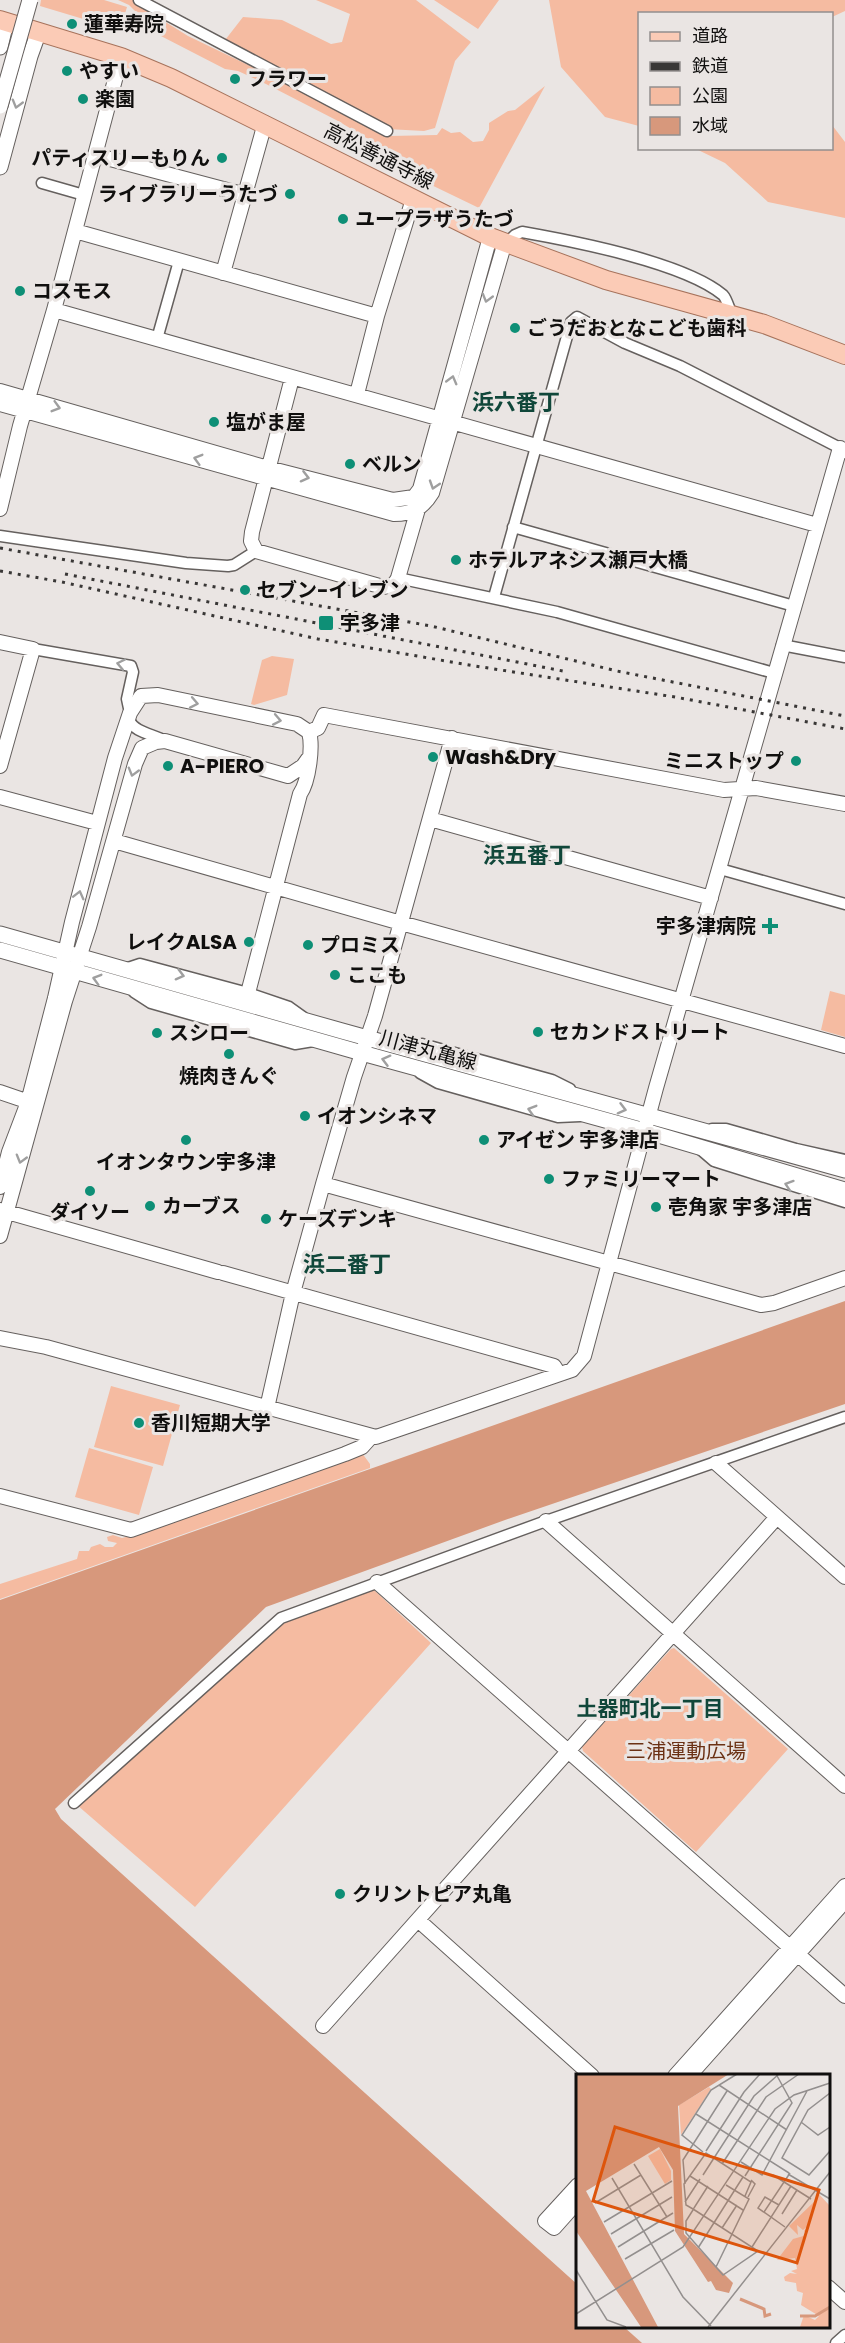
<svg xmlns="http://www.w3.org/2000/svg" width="845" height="2343" font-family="Poppins,'Noto Sans JP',sans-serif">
	<rect width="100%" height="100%" fill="#eae5e3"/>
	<!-- green -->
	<path fill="#f5bba1" d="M41,0h63l23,7 -7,23 -80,-24z
		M118,0h17l16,13 37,23 106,51 96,49 47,-1 5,-7 9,5 9,-1 13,10 10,-1 6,-11v-7l19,-12 7,-1 30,-24 -66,122 -58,-28 -36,-31 -47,-28 -72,-37 -28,-13 -13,-2 -66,-34 -30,-30z
		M316,0h100l55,42 -16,19 -20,67 -11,3 -37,-2 -165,-85 21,-27 39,3 49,24 11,-2 8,-28z
		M434,0h65l-21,29z
		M549,0h296v11l-13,6v-3h-192l-1,112 -34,-9 -44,-50z
		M832,125l13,17v76l-77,-16 -43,-39 -29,-14 136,-1z
		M272,656l22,3 -7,36 -33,10 -3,-1 11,-44z
		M830,991l15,4v42l-24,-7z
		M111,1386l69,19 -17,61 -69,-19z
		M89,1448l64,19 -14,48 -64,-18z
		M362,1453l8,11v4l-370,131v-15l77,-25 2,-8h10l2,-4 9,-3 5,3h8l4,-4 -9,-2 -1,-4 6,-2 9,3 12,-3z
		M374,1590l57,53 -236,264 -118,-102 206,-183z
		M674,1648l114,101 -92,103 -113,-101 -1,-4 89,-98z"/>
	<!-- water -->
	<path fill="#d7987c" d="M845,1301v103l-340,116 -239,87 -211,202 6,10 517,466v41l46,1 18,16h-642v-743z"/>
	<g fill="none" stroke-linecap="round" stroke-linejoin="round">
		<defs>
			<path id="minor" d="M139,0l248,131
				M42,183l42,12
				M507,243l8,-8 7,-3c51,9 163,31 201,63 4,4 6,14 9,20
				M157,339l22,-78
				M513,527l281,79
				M0,536l186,27 42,3 6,-1 22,-14
				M398,578l159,34 217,61
				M494,597l77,-275 6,-5 48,26 55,23 160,82
				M782,645l63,12
				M33,649l98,17 2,6 -6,27 3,14
				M129,720c6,13 24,14 36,21
				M720,869l125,35
				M125,969l15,-5 108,29 41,14 14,10
				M134,992l17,11 144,41 18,-3
				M407,1047l15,-3 130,36 18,9
				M420,1073l18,10 120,34 22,-1
				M712,1129h14l70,20 49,11
				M700,1149l14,12 131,41
				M74,1803l207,-185 265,-97 299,-104
				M836,2343l9,-8"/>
			<path id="tertiary" d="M95,155l151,40
				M75,231l302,85
				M223,273l42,-150
				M54,310l763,215
				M292,378l-40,154 -1,9 5,10 127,36c8,-1 12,-2 15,-9l20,-69 -1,-4
				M0,391l268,77 125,32 21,-3 6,-8 70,-252
				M357,394l20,-78 36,-117
				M0,404l394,110c18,0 29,-6 38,-21l73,-251
				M0,509l20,-83 34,-116 67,-253
				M0,642l33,7 -33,117
				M309,732l9,-4 6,-13 400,75 32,-2 89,16
				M0,797l97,26
				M430,819l281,79
				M114,841l287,82 444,123
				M0,1092l35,12
				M323,1184l438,121 13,-2 71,-25
				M0,1187l9,-35 19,-50 27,-104 17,-76 43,-164 15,-45 11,-17 17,-1 139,29 12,8c4,14 0,49 -9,62l-52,199
				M0,1210l218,62
				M0,1236l65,-235 24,-74 46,-163 7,-16 14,-6 9,-1 123,35 15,-10 5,-7
				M223,1273l331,93 5,8
				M0,1338l46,9 330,90 196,-67 12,-14 72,-268 184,-640 5,3
				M267,1408l26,-115 30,-109 31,-107 21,-61 77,-278
				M716,1463l129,114
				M0,1496l131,34 214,-76 17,-7 9,-10
				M546,1521l299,265
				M377,1582l468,414
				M418,1920l174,156
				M323,2026l454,-509
				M675,2076l170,-190
				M689,2076l156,-175
				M578,2185l-33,36 9,7 24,-27
				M828,2287l17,15"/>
			<path id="secondary" d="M0,47l6,-25
				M0,167l30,-111 9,-25
				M0,934l342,97 503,139
				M0,950l362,103 283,78 200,59"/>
			<path id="primary" d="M0,20l121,37 50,21 319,159 116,43 158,44 81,31"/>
		</defs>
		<!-- minor casing -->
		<use href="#minor" stroke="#65605e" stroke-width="13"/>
		<!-- tertiary casing -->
		<use href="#tertiary" stroke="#65605e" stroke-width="16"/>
		<!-- secondary casing -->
		<use href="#secondary" stroke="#65605e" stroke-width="17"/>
		<!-- primary casing -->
		<use href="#primary" stroke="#a7735c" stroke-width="20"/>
		<!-- minor -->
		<use href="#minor" stroke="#fff" stroke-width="10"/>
		<!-- tertiary -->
		<use href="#tertiary" stroke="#fff" stroke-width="14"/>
		<!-- secondary -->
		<use href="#secondary" stroke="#fff" stroke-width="15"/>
		<!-- primary -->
		<use href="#primary" stroke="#fbcbb6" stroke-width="18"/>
		<!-- rail -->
		<path stroke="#393736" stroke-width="3" stroke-dasharray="3 6" stroke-linecap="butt" d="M0,548l431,78 186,45 228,45
			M0,571l62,11 256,57 157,27 200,31 170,32
			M65,574l498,97"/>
		<defs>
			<path id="secondary-bridge" d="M0,106l30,-106"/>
		</defs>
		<!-- secondary-bridge casing -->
		<use href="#secondary-bridge" stroke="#65605e" stroke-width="17" stroke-linecap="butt"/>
		<!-- secondary-bridge -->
		<use href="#secondary-bridge" stroke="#fff" stroke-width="15"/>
	</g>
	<!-- one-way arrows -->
	<defs><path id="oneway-chevron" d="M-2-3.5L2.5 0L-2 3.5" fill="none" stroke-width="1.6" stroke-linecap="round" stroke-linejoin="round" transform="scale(1.5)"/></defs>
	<g stroke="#9f9f9f">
		<use href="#oneway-chevron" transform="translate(17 104) rotate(106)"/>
		<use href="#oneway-chevron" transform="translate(487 298) rotate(106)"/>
		<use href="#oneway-chevron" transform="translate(452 380) rotate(-75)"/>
		<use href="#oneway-chevron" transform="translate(56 407) rotate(16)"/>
		<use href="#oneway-chevron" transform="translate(198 459) rotate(-164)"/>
		<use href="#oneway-chevron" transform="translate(305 477) rotate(14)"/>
		<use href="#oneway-chevron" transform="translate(434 485) rotate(108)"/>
		<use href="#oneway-chevron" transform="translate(121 664) rotate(-168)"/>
		<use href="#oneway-chevron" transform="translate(194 703) rotate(11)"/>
		<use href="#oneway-chevron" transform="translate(277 720) rotate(11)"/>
		<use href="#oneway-chevron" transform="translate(133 772) rotate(106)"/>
		<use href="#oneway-chevron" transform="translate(79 895) rotate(-76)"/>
		<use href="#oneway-chevron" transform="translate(180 975) rotate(15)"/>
		<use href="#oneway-chevron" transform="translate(97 979) rotate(-164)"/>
		<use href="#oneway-chevron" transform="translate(386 1060) rotate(-165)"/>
		<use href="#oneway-chevron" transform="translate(622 1109) rotate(15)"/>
		<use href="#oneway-chevron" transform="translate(532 1110) rotate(-164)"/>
		<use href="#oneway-chevron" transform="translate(21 1159) rotate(106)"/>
		<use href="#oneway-chevron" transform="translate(789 1185) rotate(-162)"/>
	</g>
	<!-- markers -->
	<g fill="#0e8f76" stroke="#eae5e3" stroke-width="2">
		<circle cx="72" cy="24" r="6"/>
		<circle cx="67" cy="71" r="6"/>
		<circle cx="235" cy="79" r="6"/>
		<circle cx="83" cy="99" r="6"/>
		<circle cx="222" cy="158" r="6"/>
		<circle cx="290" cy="194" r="6"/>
		<circle cx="343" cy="219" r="6"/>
		<circle cx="20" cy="291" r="6"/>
		<circle cx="515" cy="328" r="6"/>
		<circle cx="214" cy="422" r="6"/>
		<circle cx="350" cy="464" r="6"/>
		<circle cx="456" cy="560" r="6"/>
		<circle cx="245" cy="590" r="6"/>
		<rect x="318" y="615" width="16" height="16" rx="3"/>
		<circle cx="433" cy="757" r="6"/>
		<circle cx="796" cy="761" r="6"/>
		<circle cx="168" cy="766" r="6"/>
		<path d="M767 917h6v6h6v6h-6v6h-6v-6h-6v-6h6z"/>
		<circle cx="249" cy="942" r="6"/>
		<circle cx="308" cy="945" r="6"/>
		<circle cx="335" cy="975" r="6"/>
		<circle cx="538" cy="1032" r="6"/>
		<circle cx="157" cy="1033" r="6"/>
		<circle cx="229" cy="1054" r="6"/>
		<circle cx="305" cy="1116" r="6"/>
		<circle cx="186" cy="1140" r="6"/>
		<circle cx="484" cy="1140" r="6"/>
		<circle cx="549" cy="1179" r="6"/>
		<circle cx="90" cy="1191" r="6"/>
		<circle cx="150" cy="1206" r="6"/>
		<circle cx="656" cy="1207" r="6"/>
		<circle cx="266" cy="1219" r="6"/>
		<circle cx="139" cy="1423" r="6"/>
		<circle cx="340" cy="1894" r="6"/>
	</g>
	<g text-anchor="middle" stroke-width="6" stroke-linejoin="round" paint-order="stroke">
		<!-- poi labels -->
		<g font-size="20" font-weight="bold" fill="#100f0e" stroke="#eae5e3" text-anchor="start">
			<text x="84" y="31">蓮華寿院</text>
			<text x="79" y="78">やすい</text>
			<text x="247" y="86">フラワー</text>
			<text x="95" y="106">楽園</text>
			<text x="210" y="165" text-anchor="end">パティスリーもりん</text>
			<text x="278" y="201" text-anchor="end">ライブラリーうたづ</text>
			<text x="355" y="226">ユープラザうたづ</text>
			<text x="32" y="298">コスモス</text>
			<text x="527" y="335">ごうだおとなこども歯科</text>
			<text x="226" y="429">塩がま屋</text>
			<text x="362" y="471">ベルン</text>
			<text x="468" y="567">ホテルアネシス瀬戸大橋</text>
			<text x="257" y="597">セブン-イレブン</text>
			<text x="340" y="630">宇多津</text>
			<text x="445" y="764">Wash&amp;Dry</text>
			<text x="784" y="768" text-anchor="end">ミニストップ</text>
			<text x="180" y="773">A-PIERO</text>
			<text x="756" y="933" text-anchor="end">宇多津病院</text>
			<text x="237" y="949" text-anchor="end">レイクALSA</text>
			<text x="320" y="952">プロミス</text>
			<text x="347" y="982">ここも</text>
			<text x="550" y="1039">セカンドストリート</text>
			<text x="169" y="1040">スシロー</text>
			<text x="229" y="1083" text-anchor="middle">焼肉きんぐ</text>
			<text x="317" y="1123">イオンシネマ</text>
			<text x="496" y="1147">アイゼン 宇多津店</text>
			<text x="186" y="1169" text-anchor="middle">イオンタウン宇多津</text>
			<text x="561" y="1186">ファミリーマート</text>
			<text x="162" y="1213">カーブス</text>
			<text x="668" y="1214">壱角家 宇多津店</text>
			<text x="90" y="1219" text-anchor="middle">ダイソー</text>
			<text x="278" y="1226">ケーズデンキ</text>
			<text x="151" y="1430">香川短期大学</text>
			<text x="352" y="1901">クリントピア丸亀</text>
		</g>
		<!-- street labels -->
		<g font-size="20" fill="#100f0e" stroke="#eae5e3">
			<text transform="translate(379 156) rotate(27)" y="7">高松善通寺線</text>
			<text transform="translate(428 1050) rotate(15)" y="7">川津丸亀線</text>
		</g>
		<!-- park labels -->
		<g font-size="20" fill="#6b3114" stroke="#eae5e3">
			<text x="686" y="1758">三浦運動広場</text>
		</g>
		<!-- neighbourhood labels -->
		<g font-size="21" font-weight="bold" fill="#10473a" stroke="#eae5e3">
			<text x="650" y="1716">土器町北一丁目</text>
		</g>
		<!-- quarter labels -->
		<g font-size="22" font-weight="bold" fill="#10473a" stroke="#eae5e3">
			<text x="516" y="410">浜六番丁</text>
			<text x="527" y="863">浜五番丁</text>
			<text x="347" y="1272">浜二番丁</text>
		</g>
	</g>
	<!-- overview -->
	<g transform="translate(576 2074)">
		<rect width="254" height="254" fill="#eae5e3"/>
		<path d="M133,13l2,2 -30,46 -2,-30zM84,75l11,22v9l-6,4 -17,-28zM242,119l11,12v122h-29l4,-12 11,5 4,-4 -18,-11 2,-12 -6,-2 -1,-8 -11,-2 -1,-4 6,-4 7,1 -6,-3 6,-2 -2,-11 -18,2 16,-21 14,-4 -3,-4 4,-5 -5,4 -6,-5 1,10 -9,-9 26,-25z" fill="#f5bba1"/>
		<path d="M0,0h153l-51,32 6,128 49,49 -4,10 -13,-3 -5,-9 -3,1 -33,-51 -2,-61 -14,-23 -73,44 72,136h-17l-10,-15 -55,-81z" fill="#d7987c"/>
		<path fill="none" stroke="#d7987c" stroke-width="3" d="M164,225l24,10 1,7 6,-2M224,242h15l15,-9"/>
		<path fill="none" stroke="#938f8e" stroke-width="1.5" d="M143,11l68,45M254,19l-22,17 -26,48 27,17 21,-24M120,40l93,59M225,48l17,13 12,-8M130,77l38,-59 16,-18M127,78l-21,-17 29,-45 26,-16M165,88l21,13 45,-84M58,90l33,53M146,90l44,-67 33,-23M212,100l42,25M127,101l51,-79 25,-22M197,101l38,24M114,102l53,34M169,102l47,-73 -16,-29M36,104l71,119 28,29M109,110l-2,-24 44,-69M132,112l-14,22 -1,1v1l-7,11v12l37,42 35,-24 -51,-33 -14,-9 -7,-4 -2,-21 22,-31 45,29 -6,14M172,123l7,-13 -4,-4M109,128l15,-23M19,129l46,-28M189,139l-7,-5 7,-11 14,8M206,140l15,-24M28,148l68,-41M209,153l-21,-15 26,-39M146,154l15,-23M35,160l61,-37M42,173l55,-34M176,173l39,-61M122,174l45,-71M49,185l49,-29M140,193l33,-68 -23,-14M0,196l31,50 19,7M0,240l107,-67 92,-138 19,-14 36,-12M132,253l122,-155"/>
		<path fill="#dd550c" fill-opacity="0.15" stroke="#dd550c" stroke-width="3" d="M39,53l204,63 -22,73 -204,-62z"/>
		<rect width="254" height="254" fill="none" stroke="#100f0e" stroke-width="3"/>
	</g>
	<!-- legend -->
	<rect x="638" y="12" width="195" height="138" fill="#eae5e3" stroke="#938f8e" stroke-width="1.5"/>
	<rect x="650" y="32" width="30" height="9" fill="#fbcbb6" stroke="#938f8e" stroke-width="1.5"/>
	<text x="692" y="42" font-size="18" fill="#100f0e">道路</text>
	<rect x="650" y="62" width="30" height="9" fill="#393736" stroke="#938f8e" stroke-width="1.5"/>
	<text x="692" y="72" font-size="18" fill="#100f0e">鉄道</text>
	<rect x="650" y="87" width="30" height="18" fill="#f5bba1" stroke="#938f8e" stroke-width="1.5"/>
	<text x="692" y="102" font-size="18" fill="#100f0e">公園</text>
	<rect x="650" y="117" width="30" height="18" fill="#d7987c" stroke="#938f8e" stroke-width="1.5"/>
	<text x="692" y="132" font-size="18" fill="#100f0e">水域</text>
</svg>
